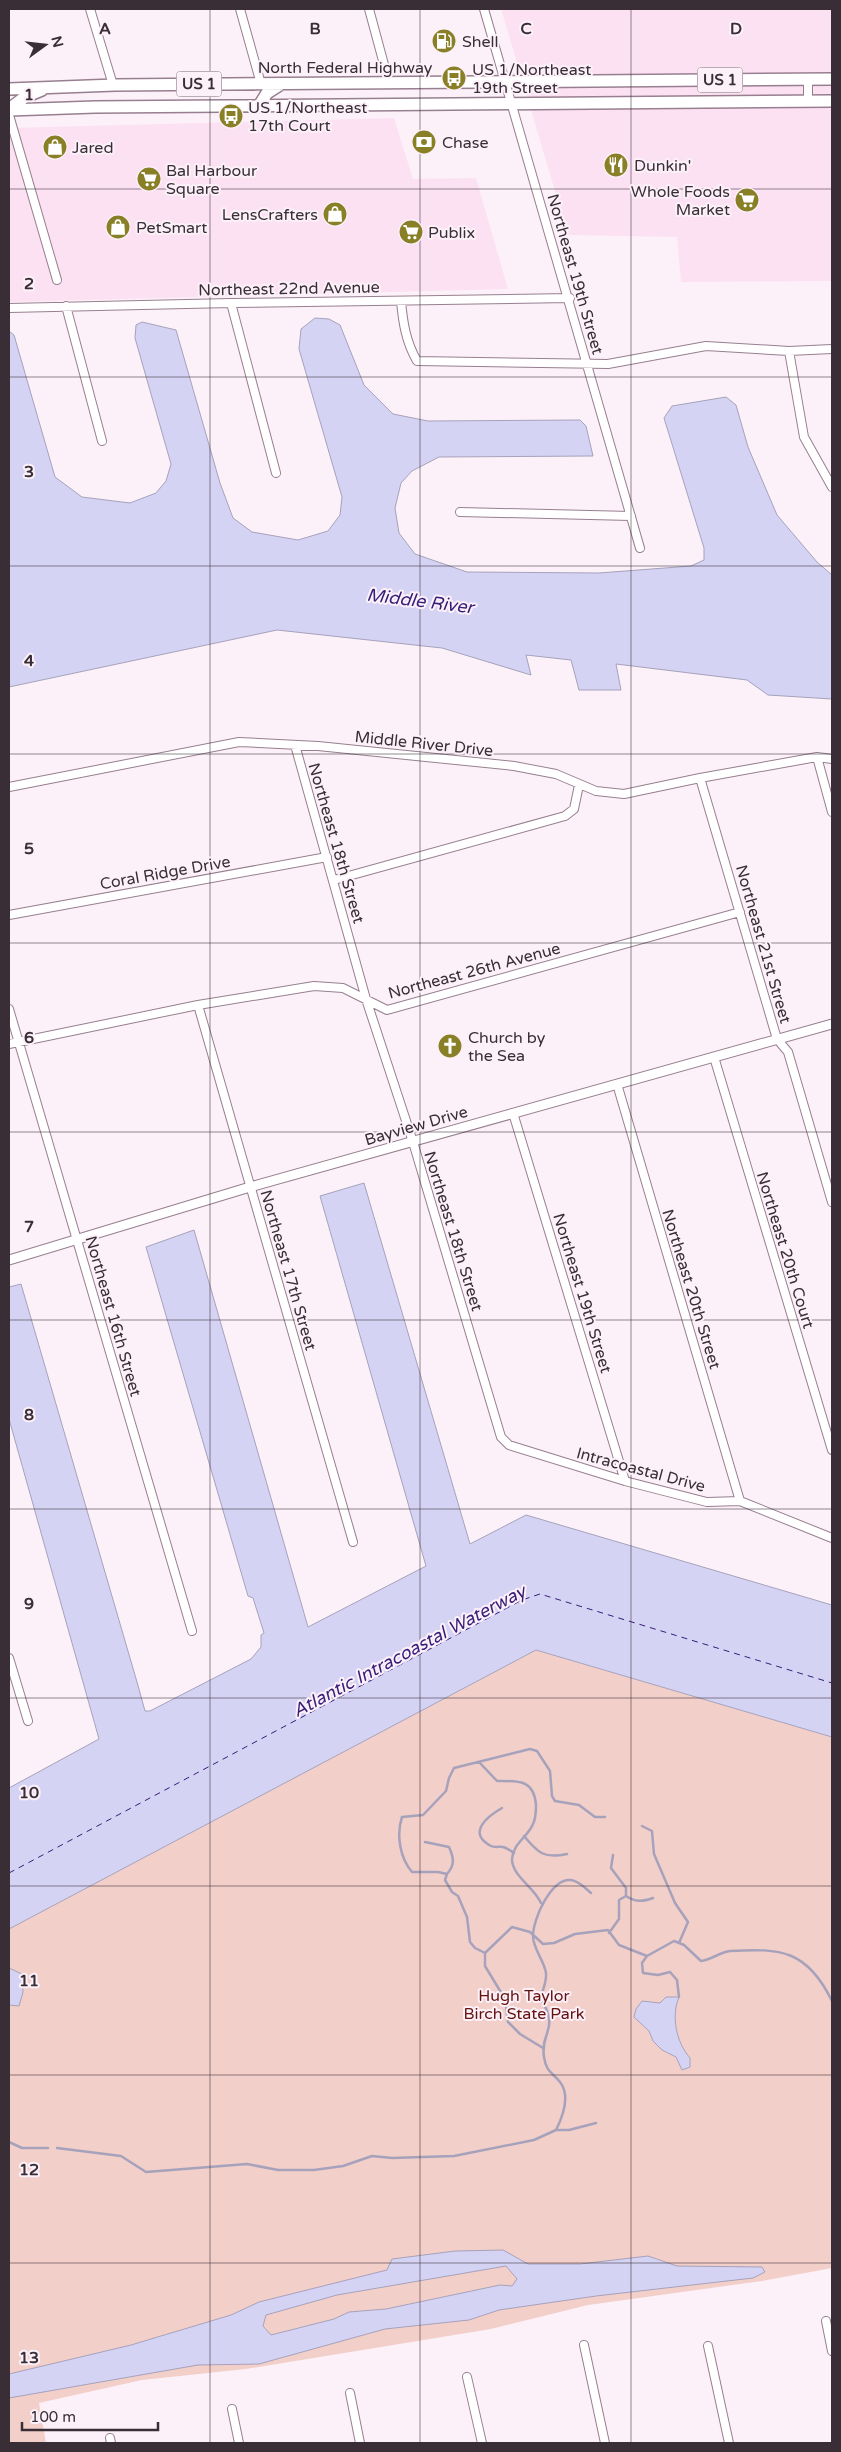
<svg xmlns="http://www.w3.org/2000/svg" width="841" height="2452" font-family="'Varela Round',sans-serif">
	<rect width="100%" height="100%" fill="#fcf1f9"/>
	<!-- built -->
	<path fill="#fce1f3" d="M501,9h331v272l-151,1 -4,-45 -109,-2z
		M394,118l19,61 63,-1 32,111 -499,13v-174z"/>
	<!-- green -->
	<path fill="#f3cfca" d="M536,1650l296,87v531l-70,13 -174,24 -97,24 -245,40 -104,11 -103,23 7,40h-37v-515z"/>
	<!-- water -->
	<path fill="#d5d3f4" stroke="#a6a2bb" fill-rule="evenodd" d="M315,318l14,1 11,6 24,60 29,29 35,7 152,-1 6,6 7,30 -154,1 -27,14 -11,12 -6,25 4,25 16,21 52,18 132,1 92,-7 13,-6v-12l-40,-130 8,-12 54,-9 10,8 12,42 29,68 40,47 15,13v124l-64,-4 -21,-15 -131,-16 5,26h-42l-8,-30 -45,-5 5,20 -89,-27 -165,-18 -268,57v-356l5,4 41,142 27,20 48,6 26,-10 10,-12 5,-17 -36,-126 1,-13 6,-3 34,8 44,153 13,35 19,14 46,8 30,-9 12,-16 2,-18 -43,-148 2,-20z
		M364,1183l106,361 56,-29 306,90v132l-296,-87 -527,279v-141l90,-49 -90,-320v-132l12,-3 116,398 8,29h5l101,-52 10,-12v-12l3,-2 -11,-35 -5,-2 -102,-349 48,-17 114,397 118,-61 -106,-370z
		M9,1968l13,6 1,18 -4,14 -10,-1z
		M666,1997h13c-8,19 -3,45 11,61v9l-8,3 -6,-13 -14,-7 -9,-9 -4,-10 -15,-14 2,-8 6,-8 18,2z
		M503,2250l25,14h52l68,-8 29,10 85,1 3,5 -12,6 -157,18 -97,14 -30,10 -84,9 -126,35 -61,1 -189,33v-24l122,-29 100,-30 28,-13 128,-32 5,-11 63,-8zM506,2266l11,13 -5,7 -12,-1 -114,24 -37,3 -15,7 -63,16 -8,-9 3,-11 71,-20z"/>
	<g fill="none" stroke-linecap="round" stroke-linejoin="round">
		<!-- stream -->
		<path stroke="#a6a2bb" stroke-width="2.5" d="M479,1762l18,19c21,0 37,-2 39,24 0,6 0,13 -3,19 -5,13 -20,19 -21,35 0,17 22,28 29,44
			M502,1808c-14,8 -36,25 -11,38 4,2 9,0 12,1 4,1 8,4 11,6
			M642,1826l10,5 2,23 21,49 13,19 -9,21
			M524,1836c14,17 20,23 43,18
			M425,1842l24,5c5,11 6,18 -2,27
			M613,1855l-2,13 15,20v8
			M609,1933l10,-14v-19l7,-4c9,6 16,6 27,2
			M485,1953l-10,-5 -5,-6 -3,-25 -9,-21 -6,-4 -7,-12 2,-6 -9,-2h-26c-12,-14 -16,-37 -10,-55l21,-2 23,-24 3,-13 5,-10 76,-19 7,2 13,20 2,25 3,5 24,4 16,12h10
			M485,1953l27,-26 18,5 13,12 11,-1 21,-9 33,-4 11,15 28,11 27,-15 10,4 17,16c10,-1 19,-9 29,-10 51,-3 77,-1 102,50
			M485,1953v13l20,33 3,23 12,12 23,14
			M647,1956l-5,7 1,10 15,2 12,-3 7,8 2,17
			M556,2130c7,-14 15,-34 4,-48 -7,-9 -14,-10 -16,-25 -4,-26 16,-26 -3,-58 1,-9 6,-17 5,-26 -2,-13 -13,-24 -13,-37 0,-17 18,-58 38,-56 8,1 14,8 20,13
			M9,2142l13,6h26
			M57,2148l64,8 25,16 101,-8 31,6h36l29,-4 29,-10 20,2 62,-2 80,-16 22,-10h13l27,-7"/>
		<!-- ferry -->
		<path stroke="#361e79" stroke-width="1" stroke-dasharray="6 5" stroke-linecap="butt" d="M9,1873l513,-273 18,-6 292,89"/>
		<defs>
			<path id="minor" d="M90,9l23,76
				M240,9l21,75
				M369,9l20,74
				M484,9l156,539
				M808,101v-22
				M9,115l48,165
				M401,301c2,22 5,41 16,60l191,3 98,-18 83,5 43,-2
				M231,303l45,170
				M66,306l36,135
				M9,308l222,-5 339,-5
				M789,351l15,86 28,50
				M460,512l171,4
				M295,745l71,254 47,143 88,295 8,8 116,36 82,21 33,-1 92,37
				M817,757l15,55
				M700,778l77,261 11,13 44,150
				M9,787l230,-45 79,4 196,20 42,8 40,17 28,3 76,-16 117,-21 15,2
				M334,880l231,-64 9,-7 5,-24
				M9,915l318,-58
				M198,1005l155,537
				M9,1009l183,622
				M9,1044l189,-39 116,-19 29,2 44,22 353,-98
				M714,1057l118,393
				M617,1084l123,417
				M513,1113l112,368
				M9,1658l19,63
				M826,2321l6,30
				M584,2345l21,98
				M708,2346l21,97
				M467,2377l15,66
				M350,2393l10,50
				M232,2409l7,34
				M110,2438l1,5"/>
			<path id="tertiary" d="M9,1260l241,-73 582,-163"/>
			<path id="primary" d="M9,89l106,-4 717,-6
				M259,106l8,-13 14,-9
				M9,109l16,-12 17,-7
				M9,110l86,-3 737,-6"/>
		</defs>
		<!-- minor casing -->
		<use href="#minor" stroke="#977f8f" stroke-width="10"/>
		<!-- tertiary casing -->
		<use href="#tertiary" stroke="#977f8f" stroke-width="11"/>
		<!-- primary casing -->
		<use href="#primary" stroke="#977f8f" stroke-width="14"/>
		<!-- minor -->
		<use href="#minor" stroke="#fff" stroke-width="8"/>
		<!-- tertiary -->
		<use href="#tertiary" stroke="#fff" stroke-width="9"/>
		<!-- primary -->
		<use href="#primary" stroke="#fff" stroke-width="11"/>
	</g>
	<!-- grid -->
	<path fill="none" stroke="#392e35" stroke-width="1" stroke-opacity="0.55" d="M210,9v2434M420,9v2434M631,9v2434M9,189h823M9,377h823M9,566h823M9,754h823M9,943h823M9,1132h823M9,1320h823M9,1509h823M9,1698h823M9,1886h823M9,2075h823M9,2263h823"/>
	<!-- icons -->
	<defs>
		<symbol id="fuel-disc" viewBox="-11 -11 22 22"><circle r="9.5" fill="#887f26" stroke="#fcf1f9"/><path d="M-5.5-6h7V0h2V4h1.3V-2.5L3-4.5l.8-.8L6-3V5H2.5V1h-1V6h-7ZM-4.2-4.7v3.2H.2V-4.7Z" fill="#fff"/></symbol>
		<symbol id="bus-disc" viewBox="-11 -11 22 22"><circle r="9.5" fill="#887f26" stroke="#fcf1f9"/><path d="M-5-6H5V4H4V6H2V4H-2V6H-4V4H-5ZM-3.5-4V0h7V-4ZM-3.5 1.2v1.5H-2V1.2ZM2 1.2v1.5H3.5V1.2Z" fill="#fff"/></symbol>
		<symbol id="bank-disc" viewBox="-11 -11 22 22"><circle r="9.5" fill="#887f26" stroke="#fcf1f9"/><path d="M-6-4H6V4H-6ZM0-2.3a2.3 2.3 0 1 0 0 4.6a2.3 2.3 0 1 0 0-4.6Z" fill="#fff"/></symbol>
		<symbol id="shop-disc" viewBox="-11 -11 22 22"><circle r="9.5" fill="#887f26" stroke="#fcf1f9"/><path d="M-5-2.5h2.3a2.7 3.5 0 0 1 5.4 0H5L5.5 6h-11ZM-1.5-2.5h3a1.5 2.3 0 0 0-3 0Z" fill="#fff"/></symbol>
		<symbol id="restaurant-disc" viewBox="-11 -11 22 22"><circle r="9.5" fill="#887f26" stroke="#fcf1f9"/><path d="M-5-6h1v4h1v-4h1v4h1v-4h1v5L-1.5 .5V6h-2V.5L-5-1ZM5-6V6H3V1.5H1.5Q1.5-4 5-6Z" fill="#fff"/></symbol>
		<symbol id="supermarket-disc" viewBox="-11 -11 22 22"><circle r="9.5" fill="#887f26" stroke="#fcf1f9"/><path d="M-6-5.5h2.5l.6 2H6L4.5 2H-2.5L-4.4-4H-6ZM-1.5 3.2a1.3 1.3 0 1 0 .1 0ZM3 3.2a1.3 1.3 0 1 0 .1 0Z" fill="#fff"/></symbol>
		<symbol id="church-disc" viewBox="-11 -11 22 22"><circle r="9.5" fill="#887f26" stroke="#fcf1f9"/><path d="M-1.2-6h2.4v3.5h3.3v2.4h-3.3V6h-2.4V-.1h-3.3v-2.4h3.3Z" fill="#fff"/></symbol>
	</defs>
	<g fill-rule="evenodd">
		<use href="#fuel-disc" x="430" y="27" width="28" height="28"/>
		<use href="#bus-disc" x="440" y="64" width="28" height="28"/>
		<use href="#bus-disc" x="217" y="102" width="28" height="28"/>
		<use href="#bank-disc" x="410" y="128" width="28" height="28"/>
		<use href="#shop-disc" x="41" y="133" width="28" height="28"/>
		<use href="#restaurant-disc" x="602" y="151" width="28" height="28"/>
		<use href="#supermarket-disc" x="135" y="165" width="28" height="28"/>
		<use href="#supermarket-disc" x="733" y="186" width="28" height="28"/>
		<use href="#shop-disc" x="321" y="200" width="28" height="28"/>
		<use href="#shop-disc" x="104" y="213" width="28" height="28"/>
		<use href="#supermarket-disc" x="397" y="218" width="28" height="28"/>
		<use href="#church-disc" x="436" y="1032" width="28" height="28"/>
	</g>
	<g text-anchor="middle" stroke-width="4" stroke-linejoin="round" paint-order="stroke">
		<!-- shield labels -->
		<g fill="#fcf1f9" stroke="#746870" stroke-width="1">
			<rect x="697.5" y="67.5" width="45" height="25" rx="4"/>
			<rect x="176.5" y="71.5" width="45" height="25" rx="4"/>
		</g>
		<g font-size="15" font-weight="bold" fill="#392e35">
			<text x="720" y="85">US 1</text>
			<text x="199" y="89">US 1</text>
		</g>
		<!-- poi labels -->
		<g font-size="16" fill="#392e35" stroke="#fcf1f9" text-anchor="start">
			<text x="462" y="47">Shell</text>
			<text x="472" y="75">US 1/Northeast<tspan x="472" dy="18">19th Street</tspan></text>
			<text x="248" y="113">US 1/Northeast<tspan x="248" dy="18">17th Court</tspan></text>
			<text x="442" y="148">Chase</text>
			<text x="72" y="153">Jared</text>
			<text x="634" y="171">Dunkin'</text>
			<text x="166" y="176">Bal Harbour<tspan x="166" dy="18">Square</tspan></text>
			<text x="730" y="197" text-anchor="end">Whole Foods<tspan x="730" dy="18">Market</tspan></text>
			<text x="318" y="220" text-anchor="end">LensCrafters</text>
			<text x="136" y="233">PetSmart</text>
			<text x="428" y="238">Publix</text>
			<text x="468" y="1043">Church by<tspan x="468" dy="18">the Sea</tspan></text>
		</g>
		<!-- street labels -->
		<g font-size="16" fill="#392e35" stroke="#fcf1f9">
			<text x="345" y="73">North Federal Highway</text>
			<text transform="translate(576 274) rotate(74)" y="6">Northeast 19th Street</text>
			<text transform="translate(289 288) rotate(-1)" y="6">Northeast 22nd Avenue</text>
			<text transform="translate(424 743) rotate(6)" y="6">Middle River Drive</text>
			<text transform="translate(337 843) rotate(74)" y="6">Northeast 18th Street</text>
			<text transform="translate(165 872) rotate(-10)" y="6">Coral Ridge Drive</text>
			<text transform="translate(764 944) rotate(74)" y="6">Northeast 21st Street</text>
			<text transform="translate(474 970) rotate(-15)" y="6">Northeast 26th Avenue</text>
			<text transform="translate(416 1125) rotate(-16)" y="6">Bayview Drive</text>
			<text transform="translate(454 1231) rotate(73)" y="6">Northeast 18th Street</text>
			<text transform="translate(786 1250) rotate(73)" y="6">Northeast 20th Court</text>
			<text transform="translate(289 1270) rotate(74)" y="6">Northeast 17th Street</text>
			<text transform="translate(692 1289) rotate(73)" y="6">Northeast 20th Street</text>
			<text transform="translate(583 1293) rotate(73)" y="6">Northeast 19th Street</text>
			<text transform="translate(114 1316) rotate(74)" y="6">Northeast 16th Street</text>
			<text transform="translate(641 1469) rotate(15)" y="6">Intracoastal Drive</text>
		</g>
		<!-- park labels -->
		<g font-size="16" fill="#64110d" stroke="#fcf1f9">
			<text x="524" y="2001">Hugh Taylor<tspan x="524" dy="18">Birch State Park</tspan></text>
		</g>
		<!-- water labels -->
		<g font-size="18" font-style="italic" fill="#361e79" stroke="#fcf1f9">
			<text transform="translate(420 601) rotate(7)" y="6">Middle River</text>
			<text transform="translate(409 1651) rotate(-28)" y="6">Atlantic Intracoastal Waterway</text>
		</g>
	</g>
	<g font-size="16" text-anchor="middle" font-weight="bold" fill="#392e35" stroke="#fcf1f9" stroke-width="4" stroke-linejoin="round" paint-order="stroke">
		<text x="105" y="34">A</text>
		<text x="315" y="34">B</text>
		<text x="526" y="34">C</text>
		<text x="736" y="34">D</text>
		<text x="29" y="100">1</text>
		<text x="29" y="289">2</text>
		<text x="29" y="477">3</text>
		<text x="29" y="666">4</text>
		<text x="29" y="854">5</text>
		<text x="29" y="1043">6</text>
		<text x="29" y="1232">7</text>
		<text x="29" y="1420">8</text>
		<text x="29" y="1609">9</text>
		<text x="29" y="1798">10</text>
		<text x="29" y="1986">11</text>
		<text x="29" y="2175">12</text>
		<text x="29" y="2363">13</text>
	</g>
	<!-- border -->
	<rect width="841" height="2452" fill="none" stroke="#392e35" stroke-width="20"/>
	<!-- north arrow -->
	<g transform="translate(45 45) rotate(75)" stroke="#fcf1f9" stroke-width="4" paint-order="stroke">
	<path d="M0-4L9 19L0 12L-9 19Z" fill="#392e35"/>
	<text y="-8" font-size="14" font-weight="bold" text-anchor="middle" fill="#392e35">N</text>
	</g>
	<!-- scale -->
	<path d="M22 2422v8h136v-8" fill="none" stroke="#392e35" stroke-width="2.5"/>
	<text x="30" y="2422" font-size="15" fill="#392e35" stroke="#fcf1f9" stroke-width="4" paint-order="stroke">100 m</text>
</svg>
